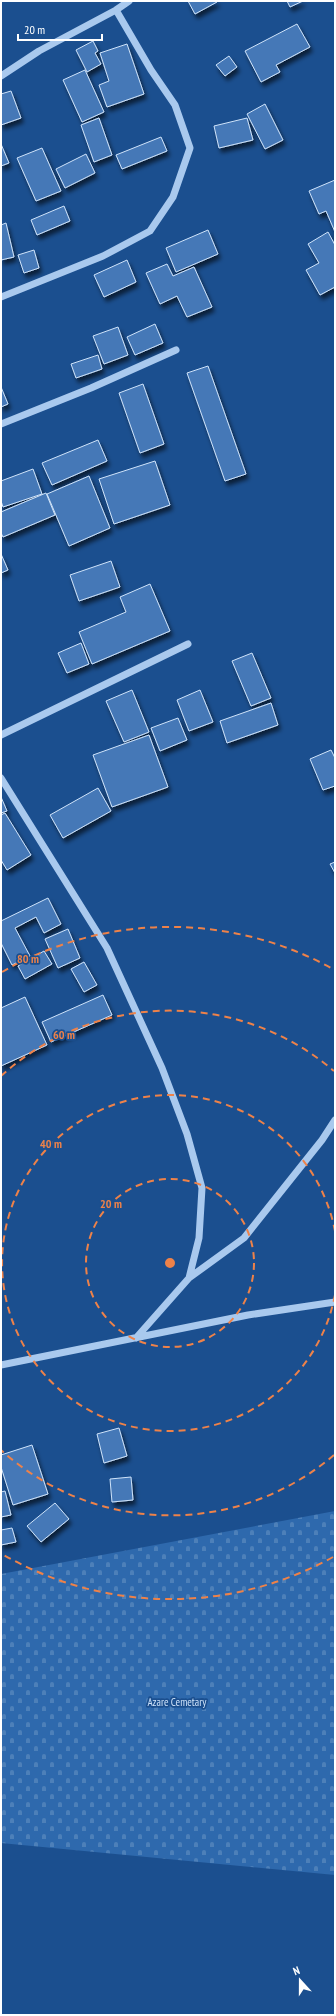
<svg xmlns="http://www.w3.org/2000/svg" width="336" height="2016" font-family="'PT Sans Narrow',sans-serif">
	<defs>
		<pattern id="cemetery-stones" width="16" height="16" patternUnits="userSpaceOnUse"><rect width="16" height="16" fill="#2e69ad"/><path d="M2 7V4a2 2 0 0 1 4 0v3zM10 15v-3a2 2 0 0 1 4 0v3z" fill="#4d80b9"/></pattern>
		<filter id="shadow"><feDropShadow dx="2.5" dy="4.5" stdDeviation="2" flood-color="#0009"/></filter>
	</defs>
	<rect width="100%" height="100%" fill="#1b4f8f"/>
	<!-- cemetery -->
	<path fill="url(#cemetery-stones)" d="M335,1511v364l-334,-32v-269z"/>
	<!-- building -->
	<path fill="#4478b7" stroke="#cfe3fa" filter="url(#shadow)" d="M188,1h29v1l-22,12z
		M287,1h16l-13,6z
		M297,24l13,23 -34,18 4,7 -19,10 -16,-31z
		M93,41l5,10 -3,2 6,11 -14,8 -11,-22z
		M127,44l17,50 -37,13 -8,-22 10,-4 -9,-28z
		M229,56l8,11 -12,9 -9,-11z
		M85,70l19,42 -22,10 -19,-42z
		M11,91l10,27 -20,7v-31z
		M265,104l18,36 -18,9 -18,-35z
		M99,118l13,37 -18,7 -13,-37z
		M247,118l6,22 -34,8 -5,-22z
		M161,137l6,14 -45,18 -6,-14z
		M1,144l8,19 -8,3z
		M42,148l19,43 -25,10 -19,-43z
		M86,154l9,19 -30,15 -9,-19z
		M335,180v52l-9,-21 -7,3 -10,-23z
		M64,206l6,15 -33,14 -6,-15z
		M6,223l8,34 -13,3v-35z
		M208,230l10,24 -42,18 -10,-24z
		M328,232l7,13v42l-15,8 -14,-25 13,-7 -11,-19z
		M34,250l5,18 -15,5 -6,-18z
		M127,260l9,22 -32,15 -10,-22z
		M167,264l6,12 21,-9 18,40 -25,10 -10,-21 -17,8 -14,-31z
		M155,324l8,19 -28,12 -8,-18z
		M118,327l10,28 -24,9 -11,-28z
		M98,355l4,14 -26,9 -5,-14z
		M208,366l38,108 -21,7 -38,-108z
		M143,384l21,60 -24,9 -21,-60z
		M1,387l7,17 -7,3z
		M98,440l9,21 -55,24 -10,-22z
		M155,461l15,44 -56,19 -15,-45z
		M33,469l9,25 -39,13 -2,-6v-20z
		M89,476l21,52 -41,18 -22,-52z
		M46,493l9,22 -52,22 -2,-4v-21z
		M1,554l7,16 -7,3z
		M111,561l9,26 -41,14 -9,-26z
		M150,584l20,47 -78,33 -13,-32 47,-20 -6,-15z
		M81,643l8,21 -22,9 -9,-20z
		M252,653l19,45 -20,8 -19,-45z
		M132,690l17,42 -25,10 -18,-41z
		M200,690l13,32 -24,9 -12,-31z
		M271,703l7,22 -51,18 -7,-22z
		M178,718l9,22 -27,11 -9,-23z
		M149,735l19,52 -56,20 -19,-52z
		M331,750l4,8v28l-12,4 -13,-31z
		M98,788l13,23 -48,27 -13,-23z
		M1,797l6,14 -6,2z
		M5,813l26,42 -24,15 -6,-10v-45z
		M335,862v11l-5,-9z
		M48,898l13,26 -17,9 -8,-16 -21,11 15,28 -18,9 -11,-22v-22z
		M68,929l12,29 -22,10 -13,-29z
		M44,951l8,13 -27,15 -7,-13z
		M84,962l13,23 -13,7 -13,-23z
		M103,995l9,20 -61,27 -9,-20z
		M25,997l22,48 -46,21v-58z
		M119,1428l8,28 -23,7 -7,-29z
		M32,1445l16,49 -35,11 -12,-38v-12z
		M131,1477l2,23 -21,2 -2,-23z
		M5,1491l6,24 -10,2v-25z
		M55,1503l14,16 -28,23 -14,-16z
		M12,1528l4,14 -15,3v-15z"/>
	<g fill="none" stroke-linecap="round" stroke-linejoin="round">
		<!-- minor -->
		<path stroke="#a9c9ee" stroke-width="7" d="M1,76l38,-25 77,-41 13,-9
			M1,297l102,-41 47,-25 23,-34 17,-49 -15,-43 -24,-35 -35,-60
			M1,424l90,-36 85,-38
			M1,735l187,-91
			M1,778l106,170 55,120 25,66 15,54 -3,50 -10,40 -53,60
			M189,1278l55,-40 78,-98 13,-20
			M1,1365l247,-50 87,-13"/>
	</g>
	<!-- distance rings -->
	<g fill="none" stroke="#ee8249" stroke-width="2" stroke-dasharray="7 5">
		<circle cx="170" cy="1263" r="84"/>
		<path d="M335 1295A168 168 0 1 1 335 1231"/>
		<path d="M334 1455A252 252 0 0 1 1 1450M1 1076A252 252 0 0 1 334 1071"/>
		<path d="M333 1557A336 336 0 0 1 2 1554M2 972A336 336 0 0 1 333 969"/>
	</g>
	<g text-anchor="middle" stroke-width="3.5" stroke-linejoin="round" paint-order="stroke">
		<!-- park labels -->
		<g font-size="11" fill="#cfe3fa" stroke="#1b4f8f">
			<text x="177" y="1706">Azare Cemetary</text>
		</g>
	</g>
	<circle cx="170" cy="1263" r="6" fill="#ee8249" stroke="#1b4f8f" stroke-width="2"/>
	<g font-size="12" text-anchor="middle" font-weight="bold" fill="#ee8249" stroke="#1b4f8f" stroke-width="3.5" stroke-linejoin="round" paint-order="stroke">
		<text x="28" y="963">80 m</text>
		<text x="64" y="1039">60 m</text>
		<text x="51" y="1148">40 m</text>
		<text x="111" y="1208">20 m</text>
	</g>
	<!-- border -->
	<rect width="336" height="2016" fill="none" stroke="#ffffff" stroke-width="4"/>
	<!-- north arrow -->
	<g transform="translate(300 1980) rotate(339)" stroke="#1b4f8f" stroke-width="3" paint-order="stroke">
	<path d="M0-3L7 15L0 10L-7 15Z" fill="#ffffff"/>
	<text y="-6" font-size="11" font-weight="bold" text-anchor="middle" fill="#ffffff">N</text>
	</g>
	<!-- scale -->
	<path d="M18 34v6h84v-6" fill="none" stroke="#ffffff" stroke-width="2"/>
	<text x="24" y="34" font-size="12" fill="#ffffff" stroke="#1b4f8f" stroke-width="3" paint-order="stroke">20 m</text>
</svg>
